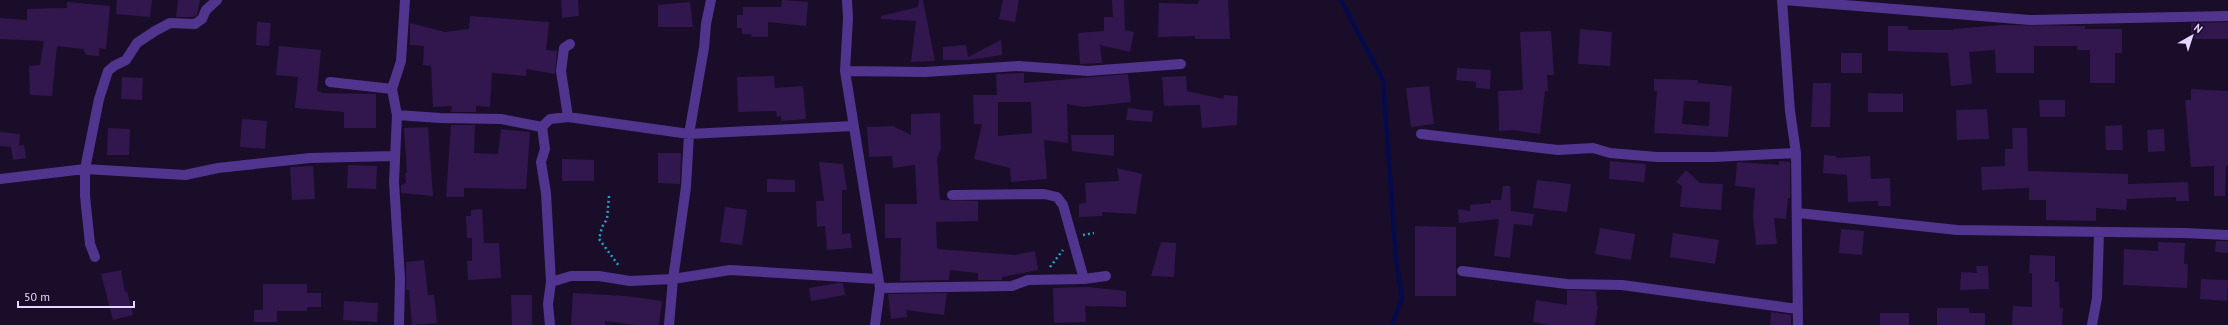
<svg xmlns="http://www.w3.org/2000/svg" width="2228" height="325" font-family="'PT Sans',sans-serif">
	<rect width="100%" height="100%" fill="#1a0d2a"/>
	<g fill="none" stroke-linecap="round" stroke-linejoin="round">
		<!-- stream -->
		<path stroke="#050a4b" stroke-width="4.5" d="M1341,0l42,80 13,178 6,40 -10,27"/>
	</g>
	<!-- building -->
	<path fill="#31174d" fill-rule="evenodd" d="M117,0h35l-2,17 -34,-3z
		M178,0h22l-3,15 -4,2h-17z
		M561,0h17l1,16 -17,2z
		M782,0l26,2 -2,24 -38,-4v15h-16l-1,-3h-9v-6h-5v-13h6v-8h38z
		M919,0h4l12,61 -24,1 5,-41 -35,-2v-3l37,-9z
		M1003,0h16l-4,22 -16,-3z
		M1112,0h12l1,30 9,2 -4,20 -30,-7 2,18 -22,1 -2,-31 26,-2v-14h9z
		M1199,0h29l2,39h-35v-3l-37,1 1,-34 39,1z
		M67,2l43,4 -4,43 -7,-1v8l-13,-1 -3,-6 -26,-3 -5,50 -22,-1 -1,-29 11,-1 4,-24 -44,-2v-21l27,2v-11l40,-1z
		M690,2l3,25h-35v-22z
		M470,16l79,6 -3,28 11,1 -2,23 -29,-5v7l-34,-3 -2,34 -14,-1v6h-25l1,-6 -19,1 -2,-41 -8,-1 1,-19 -14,-1v-22l35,9 24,-3z
		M257,22l14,1 -2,23 -13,-1z
		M2228,22v17h-37v-16z
		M2001,25l84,1v3h37v24h-7v30h-25v-33h-13v-4h-43v27h-38l-1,-23 -26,2 3,32 -21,2 -3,-33 -60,-2v-25h20v4h46v-1z
		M1580,29l32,3 -2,34 -32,-2z
		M1551,31l3,44h-7l1,16h-3l-5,43 -27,-4 -14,1 -1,-40 25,-1 -3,-58z
		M1001,40l1,15 -33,5h-26v-13l23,-2 2,12z
		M279,46l42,4 -4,41 6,2 53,1v34h-32v-16l-49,-4 3,-31 -22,-2z
		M1841,53h21v20h-21z
		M1457,68l34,2 -1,19 -14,-1v-6l-20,-2z
		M1024,73v10l104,-9 3,28 -48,5 -16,-3 1,39 -24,-3 3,39 -36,3 -1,-14 -36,-9 8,-35h-8l-1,-29h24l-1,-21zM998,102h33l1,31 -34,3z
		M774,76l1,12 28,-2 3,33 -25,2v-5l-4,1 -1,-6 -38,1 -1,-35z
		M1186,76l1,15 36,8 1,-4 14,1 -1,29 -35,3 -2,-23 -36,1 -2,-29z
		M122,77l21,1 -1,22 -21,-1z
		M1654,79l44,1v3l34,3 -4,51 -74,-4 3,-42h-3zM1684,101l26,1 -1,24 -27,-2z
		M1813,83h18l-1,44h-19z
		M1429,86l5,38 -23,3 -5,-39z
		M2191,89l37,2v75h-2l-1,30h-11v-30l-23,1 -6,-67h6z
		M1868,93l35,1v18h-35z
		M2039,100h26v17h-25z
		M1128,108l25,3 -1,11 -26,-2z
		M1987,109l2,30 -32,1 -1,-30z
		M940,113l1,36 -4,9 3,42 38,1v20l-42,1 1,27 78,6 20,-4 3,19 -36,7v3h-24v-7l-28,-3 -1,10 -49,1 1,-43h-16v-34h32l-2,-39 -22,3 -1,-12 -23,1 -2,-30 26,-1 18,9v-21z
		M242,119l25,2 -2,28 -25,-2z
		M451,125h24l-1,28 24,1 3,-25 29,3 -4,57 -62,-1v9h-18z
		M2122,125l1,25h-17l-1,-24z
		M428,127l5,69 -32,-3v-8l5,-2 -1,-10h2l-3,-45z
		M108,128l22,1 -1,26h-22z
		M2012,128h15l1,43 100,3v10l60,-2 1,19h-13v-4l-49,2 -1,11 -30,-2v13l-50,-1v-20h-17v-12l-47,2 -1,-23 24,-1v-17h8z
		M2164,129l1,22 -17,1 -1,-22z
		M0,132l20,2 -1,12 5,-1 2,13 -13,2 -2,-13 -11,-1z
		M1071,135h43v21l-42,-5z
		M658,153h23l-1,31 -22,-1z
		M1824,155l12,1v2l34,-2 1,23 19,-1 1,28h-13v-5l-30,1 -1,-27 -24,-2z
		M562,159l32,1v21h-32z
		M1610,161l36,3 -2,18 -35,-3z
		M1779,161l11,1v36h-2l-2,21 -12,-1 3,26 -21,1 -3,-29 2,-28 -20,-2 2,-24 42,3z
		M819,162l24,2 4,26h-5v44l8,-1 2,15 -25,2 -2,-24 -8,1 -1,-26h8z
		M348,165l29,1 -1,23 -29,-1z
		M313,166l2,33 -23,1 -2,-33z
		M1117,168l25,6 -6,40 -34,-2v4l-23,1v-13l7,-1 -1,-20 34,-2z
		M1686,170l14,13 23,1 -2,26 -41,-3 2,-21 -6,-4z
		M767,179l28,1v12h-28z
		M1537,180l34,4 -4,28 -34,-4z
		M1503,186h7l1,25 23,3 -2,12 -18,-2 -4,34 -16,-2 5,-37 -40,4 -1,-14 12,2v-6l21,-2v-3h10z
		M725,207l22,3 -5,35 -22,-3z
		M482,209l2,34h15l2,35 -33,2 -1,-19h5v-23h-5l-1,-22h5v-6z
		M1415,226l41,1v69h-41z
		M1600,228l35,6 -4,26 -36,-6z
		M1841,229l23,2 -2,24 -23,-2z
		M1673,233l46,7 -4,24 -45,-7z
		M2216,241h12v12l-13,-1z
		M1161,242l15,1 -2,34 -23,-1z
		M2158,242l27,1 -1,21h4l-1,24 -64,-3 1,-36 34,2z
		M2030,255l25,1v26h4l1,26h3l-1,17h-50l1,-19 19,1v-34h-3z
		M424,260l4,35h6l3,28 -25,2 -3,-35h-3v-28z
		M1976,266h12l1,23 -29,1 1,-18 16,1z
		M121,270l4,22 2,-1 6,24 -20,5 -12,-46z
		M2201,279l27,1 -1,21 -27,-2z
		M838,283h5l2,12 -34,6 -2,-13z
		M263,284h44v9h14v14h-14v4h-30v11h-23v-12h9z
		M1088,287l38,4v16l-41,-1 1,16 -32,1 -1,-35z
		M1567,290l29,1 1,15h1l-3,19h-46l-16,-3 3,-22 31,5z
		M573,293l53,3 36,5 -3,24h-23l-31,-4v4h-34z
		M947,293l-3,22 -38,-5 1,7 -16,2 -3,-25z
		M511,295h21v30h-20z
		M344,301l34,2 -1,19 -34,-2z
		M1937,308h32v5h16v12h-48z
		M1771,312l20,3v10h-21z
		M1880,313h29v12h-29z"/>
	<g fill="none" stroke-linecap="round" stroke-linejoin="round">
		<!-- path -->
		<path stroke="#23a2c6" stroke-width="2.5" stroke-dasharray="2 3" stroke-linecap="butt" d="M609,196l-2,23 -5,8 -3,12 20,27
			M1083,235l11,-2
			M1050,267l13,-17"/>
		<!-- street -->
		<path stroke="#51348d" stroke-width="10" d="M847,0l1,18 -3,53 35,217 -5,37
			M1782,0l8,111 6,42 2,172
			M1783,0l247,20 198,-4
			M845,71l80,1 94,-6 69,5 93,-7
			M330,82l62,7
			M397,115l43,3 61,1 41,8 8,-8 18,-2 121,17 164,-8
			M568,117l-7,-46 3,-23 6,-4
			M542,127l3,22 -4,13 5,31 5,89
			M1421,134l137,16 35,-2 17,5 47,4h57l82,-4
			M0,179l85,-10 100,6 33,-7 92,-10 85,-2
			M952,195l92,-1 13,3 6,8 21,74 22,-3
			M1798,213l159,17 227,3 44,2
			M95,257l-5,-13 -5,-48v-27l14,-70 9,-28 6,-5 12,-6 11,-17 18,-12 15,-8 25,1 7,-5 4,-9 11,-10
			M1462,271l105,13 55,1 175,24
			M880,288l132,-2 16,-6 56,-1
			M399,325l1,-47 -6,-96 3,-67 -5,-26 9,-28 4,-61
			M550,325l-2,-21 3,-22 20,-6h28l31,5 43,-2 57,-9 148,9
			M669,325l4,-46 13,-92 3,-53 15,-86 2,-24 5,-24
			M2092,325l5,-27 2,-65"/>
	</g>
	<!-- north arrow -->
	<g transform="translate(2192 36) rotate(39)" stroke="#1a0d2a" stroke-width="3" paint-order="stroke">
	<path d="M0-3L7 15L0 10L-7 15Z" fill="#e6d6ff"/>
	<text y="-6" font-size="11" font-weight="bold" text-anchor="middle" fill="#e6d6ff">N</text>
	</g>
	<!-- scale -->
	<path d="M18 301v6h116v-6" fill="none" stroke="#e6d6ff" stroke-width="2"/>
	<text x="24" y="301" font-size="12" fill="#e6d6ff" stroke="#1a0d2a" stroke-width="3" paint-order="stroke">50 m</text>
</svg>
